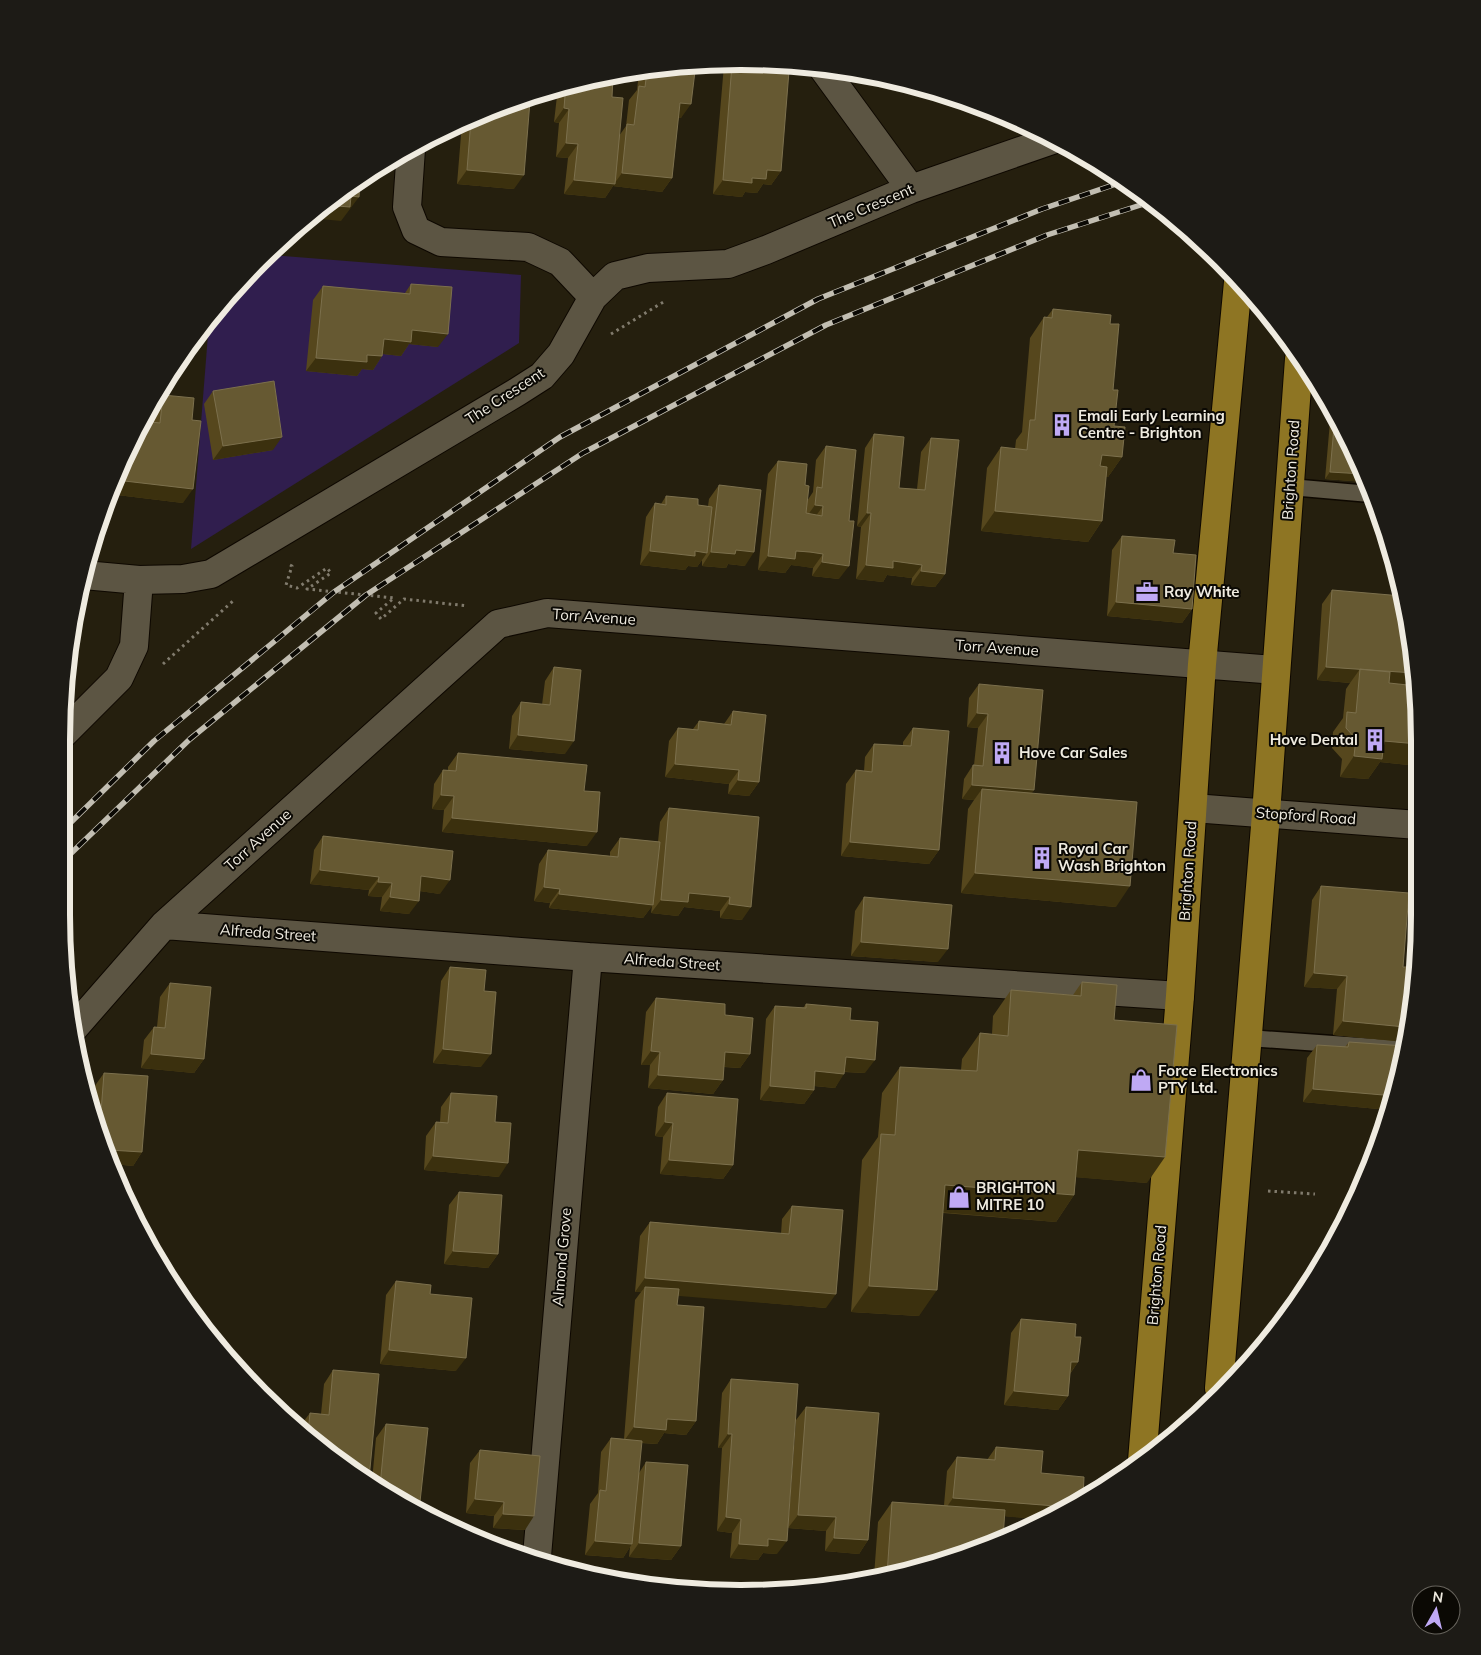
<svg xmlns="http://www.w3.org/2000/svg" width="1481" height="1655" font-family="Mulish,sans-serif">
	<rect width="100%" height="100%" fill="#251f0e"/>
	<!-- green -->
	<path fill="#301e4e" d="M271,255l250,20 -2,68 -328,206 18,-227 21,-30z"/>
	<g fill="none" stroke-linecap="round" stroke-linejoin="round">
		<defs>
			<path id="lane" d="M1290,487l80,7
				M1248,1038l155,11"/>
			<path id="street" d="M822,67l89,122
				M411,149l-4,58 9,23 25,12 87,5 32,15 33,35
				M84,575l55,5
				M62,735l57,-57 15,-32 5,-66 44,-1 28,-5 306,-182 25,-16 19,-22 32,-57 22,-21 33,-8 80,-4 38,-14 145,-61 141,-49
				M1193,808l225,17
				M164,925l424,32 592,39
				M73,1029l91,-104 334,-301 49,-11 729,57
				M537,1556l51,-599"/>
			<path id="primary" d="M1219,1388l47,-574 33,-455
				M1142,1461l38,-465 22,-332 36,-382"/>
		</defs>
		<!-- lane casing -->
		<use href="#lane" stroke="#0e0800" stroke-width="19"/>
		<!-- street casing -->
		<use href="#street" stroke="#0e0800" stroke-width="30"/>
		<!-- primary casing -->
		<use href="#primary" stroke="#0e0800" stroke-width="30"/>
		<!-- path -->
		<path stroke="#817b6d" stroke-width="3" stroke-dasharray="2.5 4" stroke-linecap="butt" d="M611,334l54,-33
			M290,565l2,1 -6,19 11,3 30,-20 4,5 -24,16 87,9 -18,15 5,6 23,-20 64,7
			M163,664l70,-63
			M1268,1191l47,3"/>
		<!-- lane -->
		<use href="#lane" stroke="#5c5543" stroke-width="16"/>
		<!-- street -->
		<use href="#street" stroke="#5c5543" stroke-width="28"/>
		<!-- primary -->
		<use href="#primary" stroke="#8e7523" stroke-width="28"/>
		<defs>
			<path id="rail" d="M62,831l92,-90 180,-149 226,-155 258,-138 224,-90 80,-27
				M62,862l128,-123 176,-144 217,-142 243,-128 221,-90 103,-33"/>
		</defs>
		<!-- rail casing -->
		<use href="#rail" stroke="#c2beb2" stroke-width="5.5"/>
		<!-- rail -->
		<use href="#rail" stroke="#0b0904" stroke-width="4" stroke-dasharray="11" stroke-linecap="butt"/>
	</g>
	<!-- wall -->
	<path fill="#56471d" d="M696,63l-15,55h-3l-6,60 -10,14 -49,-6 -8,12 -41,-4 4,-36 -12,-1 3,-34 -5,-1 4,-35 7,-3 48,-8 -1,21 7,39 7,-10 3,-26 8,-10 2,-18z
		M725,64l45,1v5l11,101 -10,14 -8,-1 -6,9 -12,-1 -3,5 -29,-3 11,-129z
		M522,100l-8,89 -57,-5 5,-61z
		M411,284l27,63 -29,-3 -8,12 -18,-2 -1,2 -9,14 -11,-1 -5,7 -51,-5 7,-71 10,-14 82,7z
		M1053,309l57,15 4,102 8,31 -14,20h-2l-4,44 -14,21 -107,-11 6,-63 14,-21 14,2 1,-9 6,-8 8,-94 14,-21h3z
		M213,391l60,59 -60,10 -9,-56z
		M163,395l29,25 -9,83 -74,-9 4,-13 29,-60 10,1 2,-14z
		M1331,410l19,30 15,42 -40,-3z
		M874,434l25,54 18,1 4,-37 10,-14 14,136 -10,13 -24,-2 1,-7 -25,-3 -4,7 -27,-3 5,-52 -4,-1 8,-78z
		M826,446l13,133 -27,-3 1,-8 -13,-2 -9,-1 -6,8 -27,-3 10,-96 10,-13 27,24 2,16 6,-9 3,-32z
		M719,485l26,81 -17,-2 -2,4 -24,-2v-6l-5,7 -9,-1 -3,4 -45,-5 6,-48 9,-14 6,1 5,-8 32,9 10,1 1,-7z
		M1122,536l51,17 19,56 -10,14 -75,-7 5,-66z
		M1388,543l9,22 -11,6z
		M1332,590l86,106v70l-38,-4 -12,17 -28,-2 2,-18 -10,-11 1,-16 10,-14 3,-29 4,-6 -33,-3 5,-76z
		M554,667l11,87 -56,-5 3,-33 9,-14 21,3 3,-24z
		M979,684l53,109 84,114 -155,-14 7,-84 6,-9 -12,-1 2,-20 9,-14h1l4,-37 -11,-1 2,-29z
		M733,711l26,71 -10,14 -21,-2 1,-10 -64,-7 4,-36 9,-13 15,1 6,-8 25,3z
		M913,728l26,122 -10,14 -88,-8 5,-72 10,-14 8,1 1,-14 9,-13 29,2v-4z
		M458,753l126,38 3,55 -145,-14 2,-22 -12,-1 2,-25 9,-14h5v-3z
		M669,808l90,9 -17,103 -22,-2v-7l-36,-4 -6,9 -27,-3 1,-7 -9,12 -94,-10 1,-5 -16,-2 5,-37 9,-14 62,6v-4l10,-14 38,4 2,-20z
		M323,836l117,58 -20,-3 -11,23 -29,-3 2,-14 -14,-1 1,-6 -59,-6 4,-34z
		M1321,886l82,81 2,60 -10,14 -62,-6 4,-46 -33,-2 8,-87z
		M864,897l74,65 -87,-6 4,-45z
		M450,967l34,24 -3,76 -48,-4 8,-82z
		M1082,982l32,38 33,163 -71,-6 -2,18 -18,27 -113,-9 -24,103 -68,-4 11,-152 16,-23 4,-44 18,-26 61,3 1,-11 18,-26 12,1 1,-18 18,-26 62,5z
		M170,983l34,76 -10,14 -53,-5 3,-28 10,-13h3l3,-30z
		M656,998l69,17 25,39 -10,14 -16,-1 -1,13 -10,14 -65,-6 2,-23h-9l5,-53z
		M806,1004l44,16 15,53 -21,-1 -9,16 -21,-2v4l-10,14 -44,-4 6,-81 9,-13 28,2z
		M1349,1042l48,49 -8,19 -86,-8 4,-44 10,-13 28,2z
		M104,1073l38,79 -9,14 -19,-2 -21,-61 1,-16z
		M451,1093l44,29 4,55 -75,-7 2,-34 10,-14h4l1,-15z
		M667,1093l66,72 -10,14 -63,-5 3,-37 -8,-1 3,-29z
		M459,1192l39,62 -10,14 -44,-4 5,-59z
		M792,1206l34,102 -148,-13 -1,10 19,116 -10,14 -22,-2 -7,11 -16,-1 -2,30 7,-11 35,84 -10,14 -42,-3 1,-10 -7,11 -38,-3 5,-51 8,-11 3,-41 10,-14 13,1 11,-139 6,-8h-6l5,-56 10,-14 131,12 1,-15z
		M396,1281l34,13 26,77 -76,-7 6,-69z
		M1021,1319l54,18 3,25 -8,12 -2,22 -10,14 -54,-5 7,-72z
		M333,1370l-6,83 -27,-27 10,-13 11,1 3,-30z
		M731,1379l46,175 -14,-1 -5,7 -28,-2 2,-25 -15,-2 5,-83h-4l4,-55z
		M806,1407l62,133 -9,14 -34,-3 1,-20 -38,-3 8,-108z
		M386,1424l33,87 -47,-30 4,-43z
		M996,1447l45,26 6,47 -42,-4 -89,55 -42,5 4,-54 14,-20 52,3 3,-34 10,-14 30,3z
		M480,1450l45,80 -32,-2 1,-12 -28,-3 4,-50z"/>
	<!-- shaded-wall -->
	<path fill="#3b300e" d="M680,103l11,1 -10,14 -11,-1z
		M564,108l5,1 -10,14 -5,-1z
		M566,143l12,1 -10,14 -12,-1z
		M467,170l57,5 -10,14 -57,-5z
		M767,170l14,1 -10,14 -8,-1 -6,9 -12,-1 -3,5 -29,-3 10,-14 29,-2z
		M622,173l50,5 -10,14 -49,-6 -8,12 -41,-4 10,-14 40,4z
		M351,196l8,1 -18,24 -31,-3 14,-13z
		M412,330l36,4 -10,13 -29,-3 -8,12 -27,-3 10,-14z
		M367,355l15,1 -9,14 -11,-1 -5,7 -51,-5 10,-13z
		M282,437l-9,13 -60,10 10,-14z
		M1102,455l20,2 -14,20 -21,-1z
		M1330,472l33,2 2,8 -40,-3z
		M116,480l77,9 -10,14 -74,-9 2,-6z
		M815,505l8,1 -10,14 -8,-1z
		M995,511l107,10 -14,21 -107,-11z
		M867,513h4l-10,14 -4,-1z
		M736,550l18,2 -9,14 -17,-2 -2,4 -24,-2 9,-14z
		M650,551h45l12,2 -10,14 -9,-1 -3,4 -45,-5z
		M796,551l27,3 -10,14 -22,-3 -6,8 -27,-3 10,-14z
		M1394,559l3,6 1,6h-12z
		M893,561l29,4 -10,13 -25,-3 -4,7 -27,-3 10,-14z
		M822,562l27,4 -10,13 -27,-3z
		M921,571l24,3 -10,13 -24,-2z
		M1116,602l76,7 -10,14 -75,-7z
		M1326,667l88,6 3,15 -58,-5 1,-14 -10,14 -33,-3z
		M977,713l11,1 -10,14 -11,-1z
		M518,735l56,6 -9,13 -56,-5z
		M1384,741l34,3v22l-38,-4 -12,17 -28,-2 14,-21z
		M675,764l64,6 -10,14 -64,-7z
		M738,780l21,2 -10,14 -21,-2z
		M972,785l62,5 -9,14 -43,-15 -8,11 -12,-1z
		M441,795l13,1 -10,14 -12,-1z
		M452,818l145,14 -10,14 -145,-14z
		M850,842l89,8 -10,14 -88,-8z
		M320,870l59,7 -10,13 -59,-6z
		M975,873l155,13 -14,21 -155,-14z
		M421,876l29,4 -10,14 -28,-4z
		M378,882l14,1 -10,14 -14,-1z
		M544,887l16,2 -10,14 -16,-2z
		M689,893l41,4 -10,14 -36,-4 -6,9 -27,-3 10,-13z
		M559,894l94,11 -10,13 -94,-10z
		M390,897l29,4 -10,13 -29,-3z
		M729,904l22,3 -9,13 -22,-2z
		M861,942l87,7 -10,13 -87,-6z
		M1314,973l33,3 -10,13 -33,-2z
		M1343,1021l62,6 -10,14 -62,-6z
		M443,1049l48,5 -10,13 -48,-4z
		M651,1051l9,1 -10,13h-9z
		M725,1052l25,2 -10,14 -24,-2z
		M151,1054l53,5 -10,14 -53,-5z
		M846,1057l29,3 -10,13 -29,-2z
		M815,1071l29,3 -9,14 -30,-3z
		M658,1075l65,5 -10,14 -65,-6z
		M770,1086l44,4 -10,14 -44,-4z
		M1313,1089l82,7 -6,14 -86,-8z
		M665,1122l8,1 -10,14 -8,-1z
		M109,1150l33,2 -9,14 -19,-2z
		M1078,1150l87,7 -18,26 -87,-7z
		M433,1156l75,7 -9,14 -75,-7z
		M669,1160l64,5 -10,14 -63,-5z
		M945,1185l129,10 -18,27 -129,-11z
		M453,1251l45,3 -10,14 -44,-4z
		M645,1278l191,16 -10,14 -182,-15 1,-6 -4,5h-6z
		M869,1286l68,4 -18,26 -68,-4z
		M389,1350l77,8 -10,13 -76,-7z
		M1071,1362h7l-10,14z
		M1014,1391l54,5 -10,14 -54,-5z
		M667,1419l29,2 -10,14 -22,-2 -7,11 -33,-3 10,-14z
		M728,1434h4l-10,14h-4z
		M953,1498l115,9 -21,13 -103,-9z
		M475,1499l29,3 -10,14 -28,-3z
		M503,1514l31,2 -9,14 -32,-2z
		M798,1515l38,2 -10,14 -38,-3z
		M726,1517l15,2 -9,14 -15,-2z
		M834,1538l34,2 -9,14 -34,-3z
		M768,1539l19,2 -10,13 -14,-1 -5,7 -28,-2 9,-14z
		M595,1541l37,3 -9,14 -38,-3z
		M639,1543l42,3 -10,14 -42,-3z"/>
	<!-- building -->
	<path fill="#665932" stroke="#7c704d" d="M696,63l-5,41 -11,-1 -8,75 -50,-5 5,-49 7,1 5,-39 6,1 2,-16z
		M732,64l38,1v5l19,1 -8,100 -14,-1 -1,9 -14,-1v5l-29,-3z
		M613,76l-1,21 11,1 -8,86 -41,-4 4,-36 -12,-1 3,-34 -5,-1 2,-24z
		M522,100l8,1 -6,74 -57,-5 4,-50z
		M360,181l-1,16 -8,-1 -1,11 -26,-2 3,-4z
		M411,284l41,3 -4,47 -36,-4 -1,12 -27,-3 -2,17 -15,-1v7l-51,-4 7,-72 87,8z
		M1053,309l58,6 -1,9h9l-6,66h5l-4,36 11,1 -3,30 -20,-2 -2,11 7,1 -5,54 -107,-10 6,-64 26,3 3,-30h5l9,-103 8,1z
		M274,381l8,56 -59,9 -10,-55z
		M163,395l31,3 -2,22 9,1 -8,68 -77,-9 1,-8 25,-51 18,2z
		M1335,416l15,24 13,34 -33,-2z
		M874,434l30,3 -5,51 26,2 6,-52 28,2 -14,134 -24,-3 1,-6 -29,-4v7l-27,-3 5,-52h-4z
		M826,446l30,4 -7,71h5l-5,45 -27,-4 1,-8 -13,-2 -14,-1 -1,8 -27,-3 10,-95 29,3 -2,21 4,1 -3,27 16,3 1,-10 -8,-1 2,-18 5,1z
		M719,485l42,5 -7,62 -18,-2 -1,4 -24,-2z
		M666,496l32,3v6l14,2 -5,46 -12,-2v5l-45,-5 5,-48 11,2z
		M1122,536l53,4 -2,13 23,2 -4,54 -76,-7z
		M1332,590l70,6 12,77 -88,-6z
		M554,667l27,3 -7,71 -56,-6 3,-33 29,3z
		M1360,669l30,3 -1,11 28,3 1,10v48l-34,-3 -2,18 -28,-3 2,-17 -10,-11 1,-16 9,1z
		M979,684l64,6 -9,100 -62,-5 1,-20 10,1 5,-52 -11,-1z
		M733,711l33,4 -7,67 -21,-2 1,-10 -64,-6 3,-36 20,2 1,-9 32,4z
		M913,728l36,3 -10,119 -89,-8 6,-72 16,2 2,-28 37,2z
		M458,753l129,12 -3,26 16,1 -3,40 -145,-14 2,-22 -13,-1 2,-25 13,1z
		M982,789l155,13 -7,84 -155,-13z
		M669,808l90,9 -8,90 -22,-3 1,-7 -41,-4 -1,9 -27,-2z
		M323,836l130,15 -3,29 -29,-4 -2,25 -29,-4 2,-14 -14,-1 1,-5 -59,-7z
		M620,838l40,4 -7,63 -94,-11 1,-5 -16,-2 4,-37 70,7z
		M1321,886l88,7 -6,74h7l-5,60 -62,-6 4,-45 -33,-3z
		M864,897l88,8 -4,44 -87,-7z
		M450,967l36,3 -2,21 12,1 -5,62 -48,-5z
		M1082,982l35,3 -3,35 63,5 -12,132 -87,-7 -4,45 -129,-10 -8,105 -68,-4 12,-152 14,1 5,-68 77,4 3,-38 28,3 3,-46 70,6z
		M170,983l41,4 -7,72 -53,-5 3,-27 11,1z
		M656,998l69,6v11l28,3 -3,36 -25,-2 -2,28 -65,-5 2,-23 -9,-1z
		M806,1004l45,4 -1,12 28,2 -3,38 -29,-3 -2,17 -29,-3 -1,19 -44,-4 5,-80 31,2z
		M1349,1042l55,4 -7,45 -2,5 -82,-7 4,-44 31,2z
		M104,1073l44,3 -6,76 -33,-2 -13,-39 5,1z
		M451,1093l46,3 -2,26 16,1 -3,40 -75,-7 3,-34 12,1z
		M667,1093l71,6 -5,66 -64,-5 4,-37 -8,-1z
		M459,1192l43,3 -4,59 -45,-3z
		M792,1206l51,4 -7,84 -191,-16 5,-56 139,12z
		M396,1281l35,4 -1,9 42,4 -6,60 -77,-8z
		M645,1287l34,2 -2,16 27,2 -8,114 -29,-2 -1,11 -32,-3z
		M1021,1319l55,5 -1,13h6l-3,25h-7l-3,34 -54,-5z
		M333,1370l46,4 -10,105 -42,-26 -19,-19 2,-21 19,2z
		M731,1379l67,5 -11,157 -19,-2v7l-29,-2 2,-25 -15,-2 6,-83h-4z
		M806,1407l73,6 -11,127 -34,-2 2,-21 -38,-2z
		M386,1424l42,4 -9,83 -39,-25z
		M611,1438l31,3 -10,103 -37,-3 5,-51 6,1z
		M996,1447l47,4 -2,22 43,4 -1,21 -15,9 -115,-9 4,-41 38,3z
		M480,1450l60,6 -6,60 -31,-2 1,-12 -29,-3z
		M646,1462l42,3 -7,81 -42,-3z
		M892,1502l113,8 -2,28 -87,33 -29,4z"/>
	<!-- icons -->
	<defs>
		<symbol id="building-bare" viewBox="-9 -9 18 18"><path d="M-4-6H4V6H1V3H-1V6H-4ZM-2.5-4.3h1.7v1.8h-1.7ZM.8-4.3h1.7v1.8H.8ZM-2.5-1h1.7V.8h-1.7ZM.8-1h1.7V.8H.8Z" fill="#bfa9f4" stroke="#0b0904" stroke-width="2.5" paint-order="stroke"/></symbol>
		<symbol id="office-bare" viewBox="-9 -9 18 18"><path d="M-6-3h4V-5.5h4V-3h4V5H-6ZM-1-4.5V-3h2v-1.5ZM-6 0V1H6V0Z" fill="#bfa9f4" stroke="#0b0904" stroke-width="2.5" paint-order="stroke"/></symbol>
		<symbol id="shop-bare" viewBox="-9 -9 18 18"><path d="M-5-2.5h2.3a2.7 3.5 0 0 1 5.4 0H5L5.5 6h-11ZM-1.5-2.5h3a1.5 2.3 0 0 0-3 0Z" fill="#bfa9f4" stroke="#0b0904" stroke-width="2.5" paint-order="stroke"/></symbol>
	</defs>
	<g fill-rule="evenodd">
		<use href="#building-bare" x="1046" y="409" width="32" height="32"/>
		<use href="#office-bare" x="1131" y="576" width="32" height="32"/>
		<use href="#building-bare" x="1359" y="724" width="32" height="32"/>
		<use href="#building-bare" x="986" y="737" width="32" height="32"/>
		<use href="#building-bare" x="1026" y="842" width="32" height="32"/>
		<use href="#shop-bare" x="1125" y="1064" width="32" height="32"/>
		<use href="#shop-bare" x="943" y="1181" width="32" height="32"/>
	</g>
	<g text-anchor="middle" stroke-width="4" stroke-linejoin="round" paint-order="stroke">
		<!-- street labels -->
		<g font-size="15" fill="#efebe0" stroke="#0b0904">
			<text transform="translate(871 206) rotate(-23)" y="5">The Crescent</text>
			<text transform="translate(505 396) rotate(-33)" y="5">The Crescent</text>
			<text transform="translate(1291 470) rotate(-86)" y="5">Brighton Road</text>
			<text transform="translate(594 617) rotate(4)" y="5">Torr Avenue</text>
			<text transform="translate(997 648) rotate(4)" y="5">Torr Avenue</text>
			<text transform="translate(1306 816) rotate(4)" y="5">Stopford Road</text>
			<text transform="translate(258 840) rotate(-42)" y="5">Torr Avenue</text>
			<text transform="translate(1188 871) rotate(-86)" y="5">Brighton Road</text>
			<text transform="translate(268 933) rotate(4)" y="5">Alfreda Street</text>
			<text transform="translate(672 962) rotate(4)" y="5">Alfreda Street</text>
			<text transform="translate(562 1257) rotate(-85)" y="5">Almond Grove</text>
			<text transform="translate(1157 1275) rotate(-85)" y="5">Brighton Road</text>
		</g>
		<!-- poi labels -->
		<g font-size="15" font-weight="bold" fill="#efebe0" stroke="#0b0904" text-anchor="start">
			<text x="1078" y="421">Emali Early Learning<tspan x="1078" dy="17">Centre - Brighton</tspan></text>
			<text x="1164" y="597">Ray White</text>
			<text x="1358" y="745" text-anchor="end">Hove Dental</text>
			<text x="1019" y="758">Hove Car Sales</text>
			<text x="1058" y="854">Royal Car<tspan x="1058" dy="17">Wash Brighton</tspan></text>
			<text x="1158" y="1076">Force Electronics<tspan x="1158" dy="17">PTY Ltd.</tspan></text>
			<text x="976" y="1193">BRIGHTON<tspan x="976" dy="17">MITRE 10</tspan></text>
		</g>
	</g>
	<!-- crop -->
	<path d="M0 0H1481V1655H0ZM740 70H741A670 670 0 0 1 1411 740V915A670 670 0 0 1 741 1585H740A670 670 0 0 1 70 915V740A670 670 0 0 1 740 70Z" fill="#1d1b16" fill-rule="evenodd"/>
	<path fill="none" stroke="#efebe0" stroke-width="6" d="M740 70H741A670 670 0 0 1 1411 740V915A670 670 0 0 1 741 1585H740A670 670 0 0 1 70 915V740A670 670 0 0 1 740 70Z"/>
	<!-- north arrow -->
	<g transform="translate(1436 1610) rotate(8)"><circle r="24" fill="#0b0904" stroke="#66635c"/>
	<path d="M0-4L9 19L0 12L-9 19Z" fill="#bfa9f4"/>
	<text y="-8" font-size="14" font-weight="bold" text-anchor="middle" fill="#efebe0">N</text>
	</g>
</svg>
